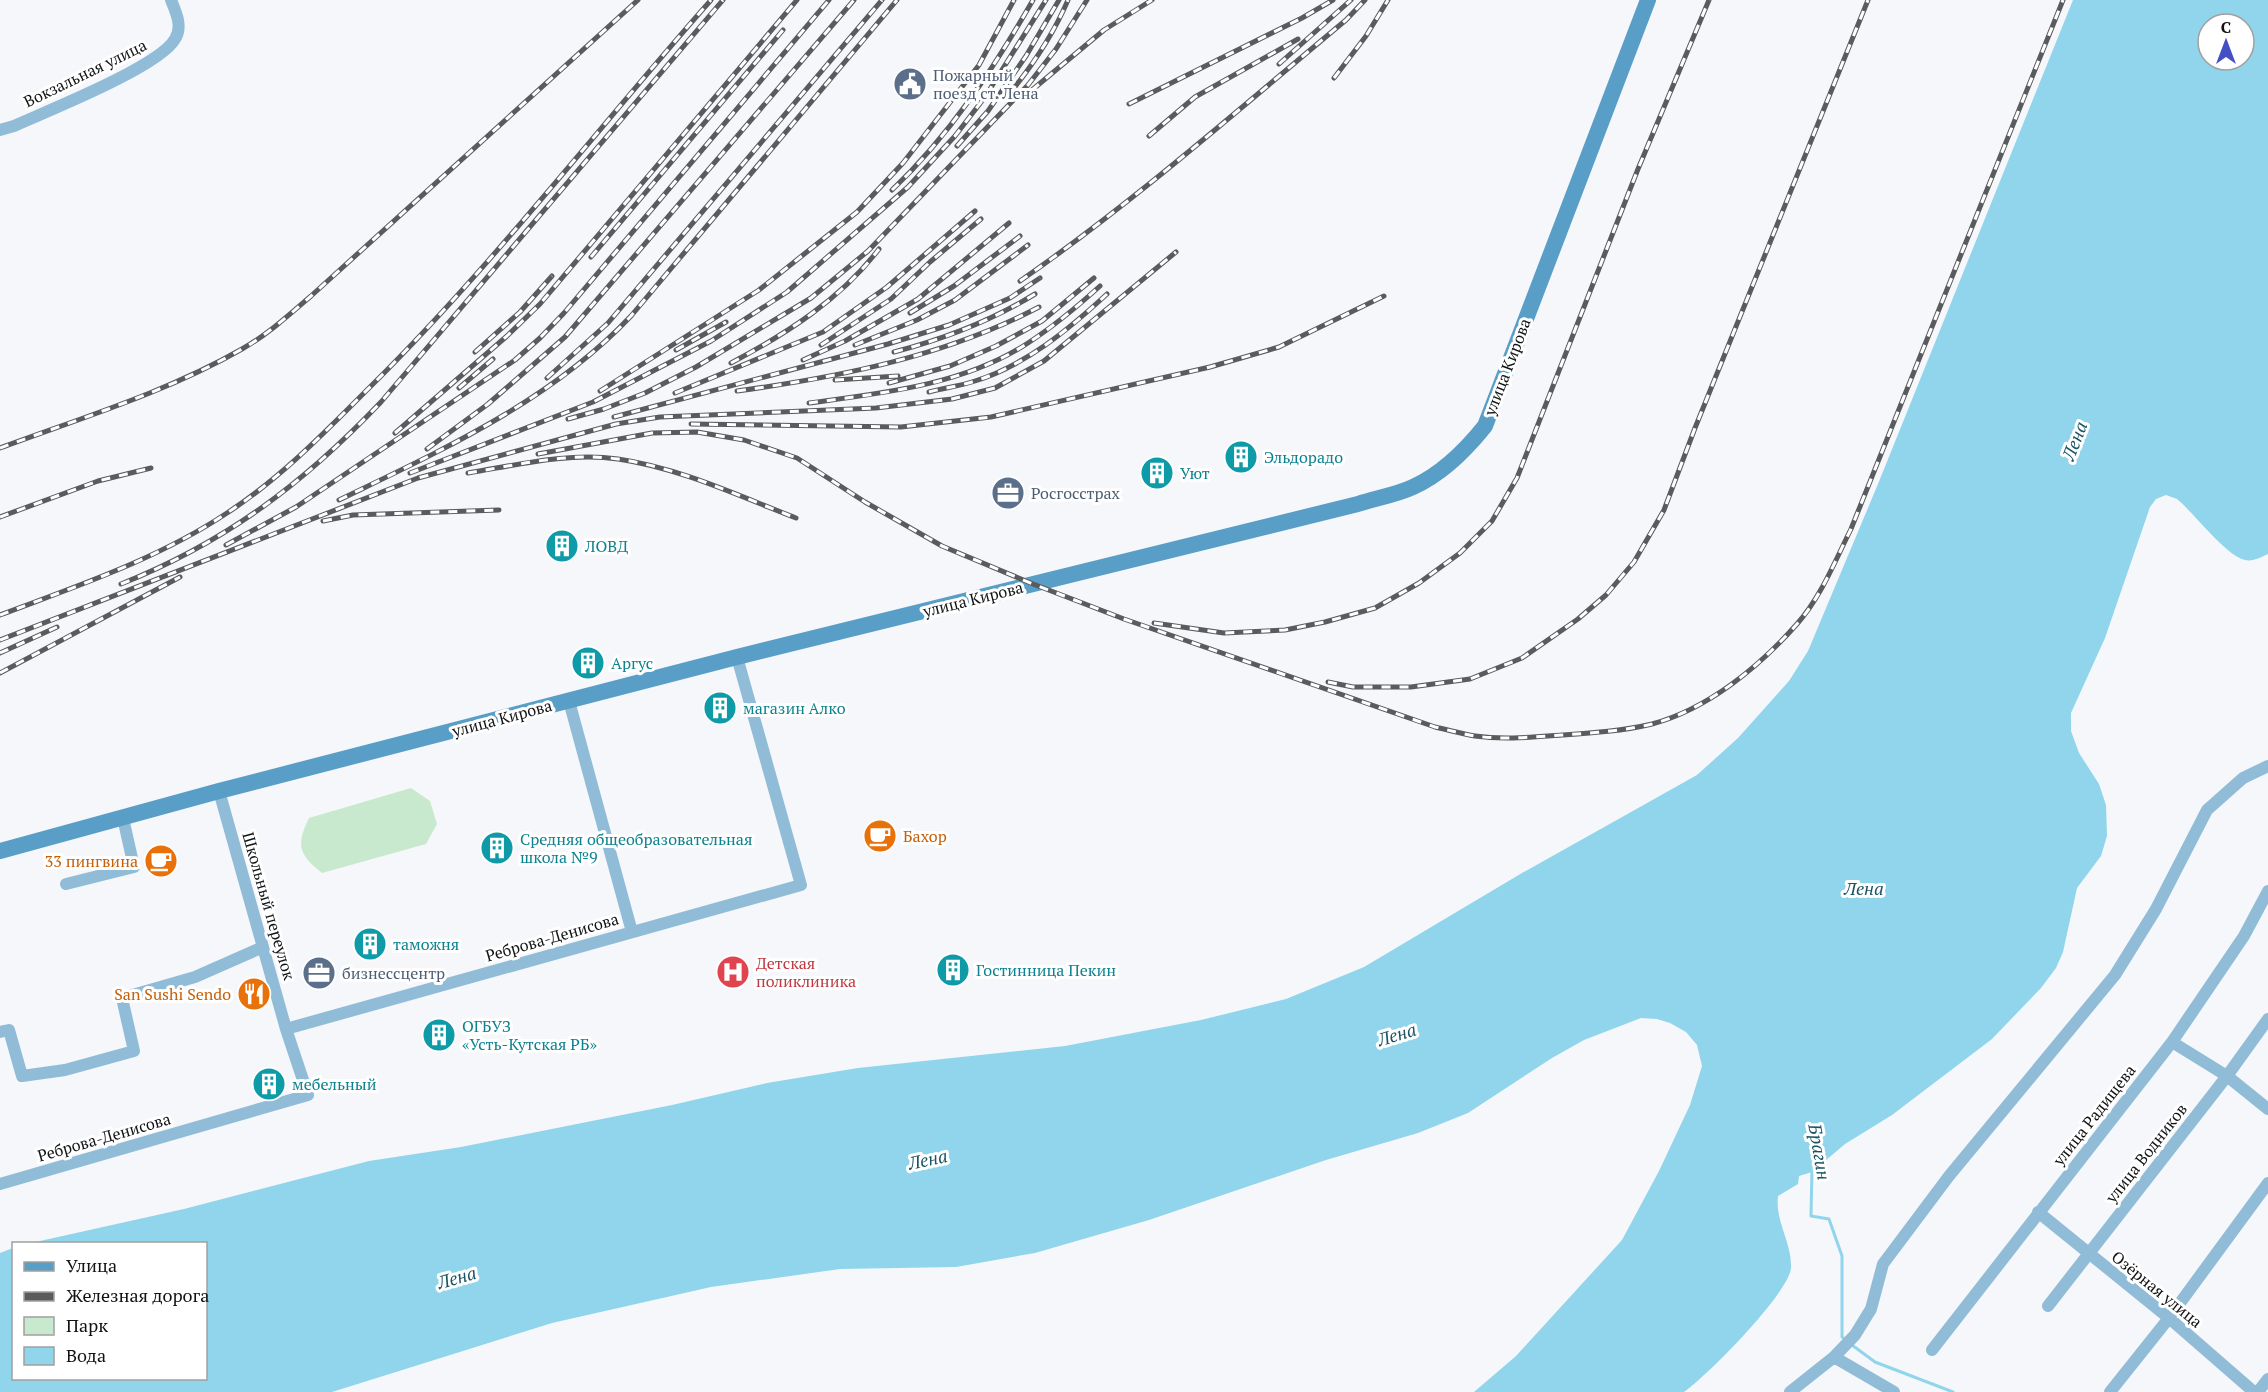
<svg xmlns="http://www.w3.org/2000/svg" width="2268" height="1392" font-family="'PT Serif',serif">
	<rect width="100%" height="100%" fill="#f5f7fb"/>
	<!-- green -->
	<path fill="#c9e9cf" d="M411,788l19,13 7,23 -11,20 -104,29c-24,-19 -26,-28 -13,-55z"/>
	<!-- water -->
	<path fill="#90d5eb" fill-rule="evenodd" d="M2073,0h195v554c-7,3 -15,8 -23,6 -19,-4 -51,-47 -68,-61l-11,-4 -10,4 -6,8 -45,131 -34,75v18l8,22 20,31 7,21 1,31 -6,20 -24,32 -14,64 -7,16 -15,20 -49,51 -100,76 -47,29 -33,28 -13,4 -1,8 -20,12c-3,26 14,46 13,72 -2,25 -84,108 -107,124h-210l42,-36 106,-116 37,-69 31,-66 12,-39 -5,-21 -11,-13 -16,-9 -13,-4 -16,-1 -57,22 -32,18 -84,55 -50,20 -92,27 -177,60 -114,33 -79,14 -116,2 -129,18 -159,36 -220,69h-332v-139l13,-5 1,130h192v-134l-175,-1 153,-34 185,-48 92,-14 211,-42 95,-22 91,-15 207,-22 136,-26 85,-21 78,-32 158,-94 175,-98 41,-37 51,-57 19,-30 70,-167zM2208,24h36v36h-36z"/>
	<g fill="none" stroke-linecap="round" stroke-linejoin="round">
		<!-- stream -->
		<path stroke="#90d5eb" stroke-width="3" d="M1812,1169l-1,47 18,3 13,37v81l3,2
			M1852,1345l23,17 78,30"/>
		<!-- street -->
		<path stroke="#90bcd7" stroke-width="12" d="M0,130l14,-4c33,-15 145,-59 161,-87 8,-12 1,-27 -4,-39
			M569,701l63,231
			M66,884l68,-17 -11,-49
			M286,1029l515,-144 -64,-228
			M0,1032l9,-2 13,46 43,-6 69,-19 -12,-53 73,-21 68,-30
			M2172,1042l55,34 41,33
			M0,1184l308,-89 -22,-66 -67,-238
			M2038,1212l131,106 85,74
			M2048,1306l179,-230 41,-57
			M1932,1350l240,-308 72,-106 24,-45
			M1834,1357l60,35
			M1790,1392l44,-35 21,-22 16,-26 12,-45 66,-88 166,-201 41,-66 51,-99 36,-32 25,-12
			M2110,1392l59,-74 99,-135
			M2258,1392l10,-13"/>
		<!-- secondary -->
		<path stroke="#599ec6" stroke-width="16" d="M0,851l219,-60 518,-134 621,-153c18,-6 38,-9 55,-17 29,-13 52,-36 72,-61l163,-426"/>
		<defs>
			<path id="rail" d="M1279,64l72,-64
				M1334,78l32,-42 22,-36
				M1032,90l72,-60 48,-30
				M1010,93c22,-27 44,-60 58,-93
				M1129,104l173,-86 31,-18
				M1149,136l46,-39 103,-58
				M957,146l31,-35 38,-55 33,-56
				M892,190c57,-54 102,-122 141,-190
				M591,257l192,-227
				M1020,281c114,-79 219,-172 326,-261l19,-20
				M910,313l44,-27 66,-50
				M821,345l70,-46 39,-37 51,-43
				M855,345l62,-25 38,-20 73,-55
				M676,350l50,-28
				M475,352l45,-40 32,-36
				M894,352c50,-13 97,-31 141,-58
				M803,360l42,-19 73,-42 91,-76
				M731,363c55,-29 110,-64 148,-114
				M547,378l61,-55 274,-323
				M835,380l63,-4
				M889,383l61,-17 46,-20 46,-25 52,-43
				M459,388l34,-29
				M600,391l159,-101 98,-78 46,-49 76,-98 35,-65
				M737,391c103,-14 209,-35 302,-84
				M929,392c15,-4 31,-6 46,-11 51,-16 93,-51 132,-87
				M675,393l148,-61 64,-45 88,-76
				M809,403c75,-10 155,-18 219,-60 26,-17 50,-37 72,-57
				M614,417l274,-73 61,-19 61,-27 30,-20
				M568,419l36,-10 41,-16 51,-26 115,-69 57,-47 160,-166 28,-36 31,-49
				M691,424l210,3 90,-10 219,-50 69,-20 105,-51
				M395,433l112,-97 33,-32 257,-304
				M0,448c81,-30 167,-56 242,-99 25,-14 47,-34 69,-53l327,-296
				M427,449l61,-45 77,-67 289,-337
				M538,454l114,-21 45,-1 47,8 53,18 68,44 77,44 91,38 91,35 311,108c14,3 27,7 40,9 29,4 58,1 87,-1 30,-2 61,-4 90,-11 56,-15 107,-57 145,-100 24,-27 38,-63 54,-95l212,-529
				M410,473l183,-71 118,-61 76,-49 121,-105 47,-51 30,-39 61,-97
				M468,473c49,-8 100,-21 150,-14 62,9 121,37 178,59
				M339,500c103,-50 212,-99 292,-184l266,-316
				M0,517l98,-36 53,-13
				M323,521l30,-6 146,-5
				M226,545l70,-38 219,-147 25,-22 24,-25 265,-313
				M121,584c105,-42 182,-100 260,-182l342,-402
				M0,615c77,-29 158,-56 227,-102 54,-35 99,-82 144,-127 122,-121 227,-258 340,-386
				M1154,623l70,10 61,-3 40,-8 50,-14 44,-25 41,-30 32,-32 25,-43 121,-309 71,-169
				M0,640l418,-162 198,-54 44,-7 216,-9 76,-9 43,-11 49,-27 132,-109
				M0,653l57,-26
				M0,673l180,-96
				M1328,682l25,5h58l59,-8 52,-21 56,-39 28,-24 28,-33 30,-52 31,-82 173,-428"/>
		</defs>
		<!-- rail casing -->
		<use href="#rail" stroke="#595b5d" stroke-width="5"/>
		<!-- rail -->
		<use href="#rail" stroke="#fff" stroke-width="3" stroke-dasharray="9" stroke-linecap="butt"/>
	</g>
	<!-- icons -->
	<defs>
		<symbol id="civic-disc" viewBox="-11 -11 22 22"><circle r="9.5" fill="#5c6f8a" stroke="#fff"/><path d="M-.6-6.5H3V-4.5H.6V-3L4-1V1h2V6H-6V1h2V-1L-.6-3ZM-1.2 2.5V6h2.4V2.5Z" fill="#fff"/></symbol>
		<symbol id="building-disc" viewBox="-11 -11 22 22"><circle r="9.5" fill="#0f9aa8" stroke="#fff"/><path d="M-4-6H4V6H1V3H-1V6H-4ZM-2.5-4.3h1.7v1.8h-1.7ZM.8-4.3h1.7v1.8H.8ZM-2.5-1h1.7V.8h-1.7ZM.8-1h1.7V.8H.8Z" fill="#fff"/></symbol>
		<symbol id="office-disc" viewBox="-11 -11 22 22"><circle r="9.5" fill="#5c6f8a" stroke="#fff"/><path d="M-6-3h4V-5.5h4V-3h4V5H-6ZM-1-4.5V-3h2v-1.5ZM-6 0V1H6V0Z" fill="#fff"/></symbol>
		<symbol id="cafe-disc" viewBox="-11 -11 22 22"><circle r="9.5" fill="#e8710a" stroke="#fff"/><path d="M-5.5-4.5H6V0H3Q3 3.5 0 3.5H-2.5Q-5.5 3.5-5.5 0ZM3-3.2v2h1.7v-2ZM-6 4.5H4V6H-6Z" fill="#fff"/></symbol>
		<symbol id="hospital-disc" viewBox="-11 -11 22 22"><circle r="9.5" fill="#e0444e" stroke="#fff"/><path d="M-5-5h3v3.5h4V-5h3V5h-3V1.5h-4V5h-3Z" fill="#fff"/></symbol>
		<symbol id="restaurant-disc" viewBox="-11 -11 22 22"><circle r="9.5" fill="#e8710a" stroke="#fff"/><path d="M-5-6h1v4h1v-4h1v4h1v-4h1v5L-1.5 .5V6h-2V.5L-5-1ZM5-6V6H3V1.5H1.5Q1.5-4 5-6Z" fill="#fff"/></symbol>
	</defs>
	<g fill-rule="evenodd">
		<use href="#civic-disc" x="891" y="65" width="38" height="38"/>
		<use href="#building-disc" x="1222" y="438" width="38" height="38"/>
		<use href="#building-disc" x="1138" y="454" width="38" height="38"/>
		<use href="#office-disc" x="989" y="474" width="38" height="38"/>
		<use href="#building-disc" x="543" y="527" width="38" height="38"/>
		<use href="#building-disc" x="569" y="644" width="38" height="38"/>
		<use href="#building-disc" x="701" y="689" width="38" height="38"/>
		<use href="#cafe-disc" x="861" y="817" width="38" height="38"/>
		<use href="#building-disc" x="478" y="829" width="38" height="38"/>
		<use href="#cafe-disc" x="142" y="842" width="38" height="38"/>
		<use href="#building-disc" x="351" y="925" width="38" height="38"/>
		<use href="#building-disc" x="934" y="951" width="38" height="38"/>
		<use href="#hospital-disc" x="714" y="953" width="38" height="38"/>
		<use href="#office-disc" x="300" y="954" width="38" height="38"/>
		<use href="#restaurant-disc" x="235" y="975" width="38" height="38"/>
		<use href="#building-disc" x="420" y="1016" width="38" height="38"/>
		<use href="#building-disc" x="250" y="1065" width="38" height="38"/>
	</g>
	<g text-anchor="middle" stroke-width="6" stroke-linejoin="round" paint-order="stroke">
		<!-- street labels -->
		<g font-size="16" fill="#111213" stroke="#fff">
			<text transform="translate(85 73) rotate(-26)" y="6">Вокзальная улица</text>
			<text transform="translate(1507 367) rotate(-69)" y="6">улица Кирова</text>
			<text transform="translate(973 599) rotate(-14)" y="6">улица Кирова</text>
			<text transform="translate(502 718) rotate(-15)" y="6">улица Кирова</text>
			<text transform="translate(269 906) rotate(74)" y="6">Школьный переулок</text>
			<text transform="translate(552 937) rotate(-16)" y="6">Реброва-Денисова</text>
			<text transform="translate(2094 1115) rotate(-52)" y="6">улица Радищева</text>
			<text transform="translate(104 1137) rotate(-16)" y="6">Реброва-Денисова</text>
			<text transform="translate(2146 1153) rotate(-52)" y="6">улица Водников</text>
			<text transform="translate(2157 1289) rotate(39)" y="6">Озёрная улица</text>
		</g>
		<!-- service labels -->
		<g font-size="16" fill="#4e5e75" stroke="#fff" text-anchor="start">
			<text x="933" y="81">Пожарный<tspan x="933" dy="18">поезд ст. Лена</tspan></text>
			<text x="1031" y="499">Росгосстрах</text>
			<text x="342" y="979">бизнессцентр</text>
		</g>
		<!-- culture labels -->
		<g font-size="16" fill="#0d838f" stroke="#fff" text-anchor="start">
			<text x="1264" y="463">Эльдорадо</text>
			<text x="1180" y="479">Уют</text>
			<text x="585" y="552">ЛОВД</text>
			<text x="611" y="669">Аргус</text>
			<text x="743" y="714">магазин Алко</text>
			<text x="520" y="845">Средняя общеобразовательная<tspan x="520" dy="18">школа №9</tspan></text>
			<text x="393" y="950">таможня</text>
			<text x="976" y="976">Гостинница Пекин</text>
			<text x="462" y="1032">ОГБУЗ<tspan x="462" dy="18">«Усть-Кутская РБ»</tspan></text>
			<text x="292" y="1090">мебельный</text>
		</g>
		<!-- food labels -->
		<g font-size="16" fill="#c56008" stroke="#fff" text-anchor="end">
			<text x="903" y="842" text-anchor="start">Бахор</text>
			<text x="138" y="867">33 пингвина</text>
			<text x="231" y="1000">San Sushi Sendo</text>
		</g>
		<!-- health labels -->
		<g font-size="16" fill="#be3a42" stroke="#fff" text-anchor="start">
			<text x="756" y="969">Детская<tspan x="756" dy="18">поликлиника</tspan></text>
		</g>
		<!-- water labels -->
		<g font-size="18" font-style="italic" fill="#1b5464" stroke="#fff">
			<text transform="translate(2075 441) rotate(-69)" y="6">Лена</text>
			<text x="1864" y="895">Лена</text>
			<text transform="translate(1397 1035) rotate(-17)" y="6">Лена</text>
			<text transform="translate(1819 1152) rotate(80)" y="6">Брагин</text>
			<text transform="translate(928 1160) rotate(-12)" y="6">Лена</text>
			<text transform="translate(457 1278) rotate(-16)" y="6">Лена</text>
		</g>
	</g>
	<!-- legend -->
	<rect x="12" y="1242" width="195" height="138" fill="#ffffff" stroke="#a0a0a1" stroke-width="1.5"/>
	<rect x="24" y="1262" width="30" height="9" fill="#599ec6" stroke="#a0a0a1" stroke-width="1.5"/>
	<text x="66" y="1272" font-size="18" fill="#111213">Улица</text>
	<rect x="24" y="1292" width="30" height="9" fill="#595b5d" stroke="#a0a0a1" stroke-width="1.5"/>
	<text x="66" y="1302" font-size="18" fill="#111213">Железная дорога</text>
	<rect x="24" y="1317" width="30" height="18" fill="#c9e9cf" stroke="#a0a0a1" stroke-width="1.5"/>
	<text x="66" y="1332" font-size="18" fill="#111213">Парк</text>
	<rect x="24" y="1347" width="30" height="18" fill="#90d5eb" stroke="#a0a0a1" stroke-width="1.5"/>
	<text x="66" y="1362" font-size="18" fill="#111213">Вода</text>
	<!-- north arrow -->
	<g transform="translate(2226 42)"><circle r="28" fill="#ffffff" stroke="#a0a0a1" stroke-width="1.5"/>
	<path d="M0-4.5L10 22L0 15L-10 22Z" fill="#454fc4"/>
	<text y="-9" font-size="16" font-weight="bold" text-anchor="middle" fill="#111213">С</text>
	</g>
</svg>
